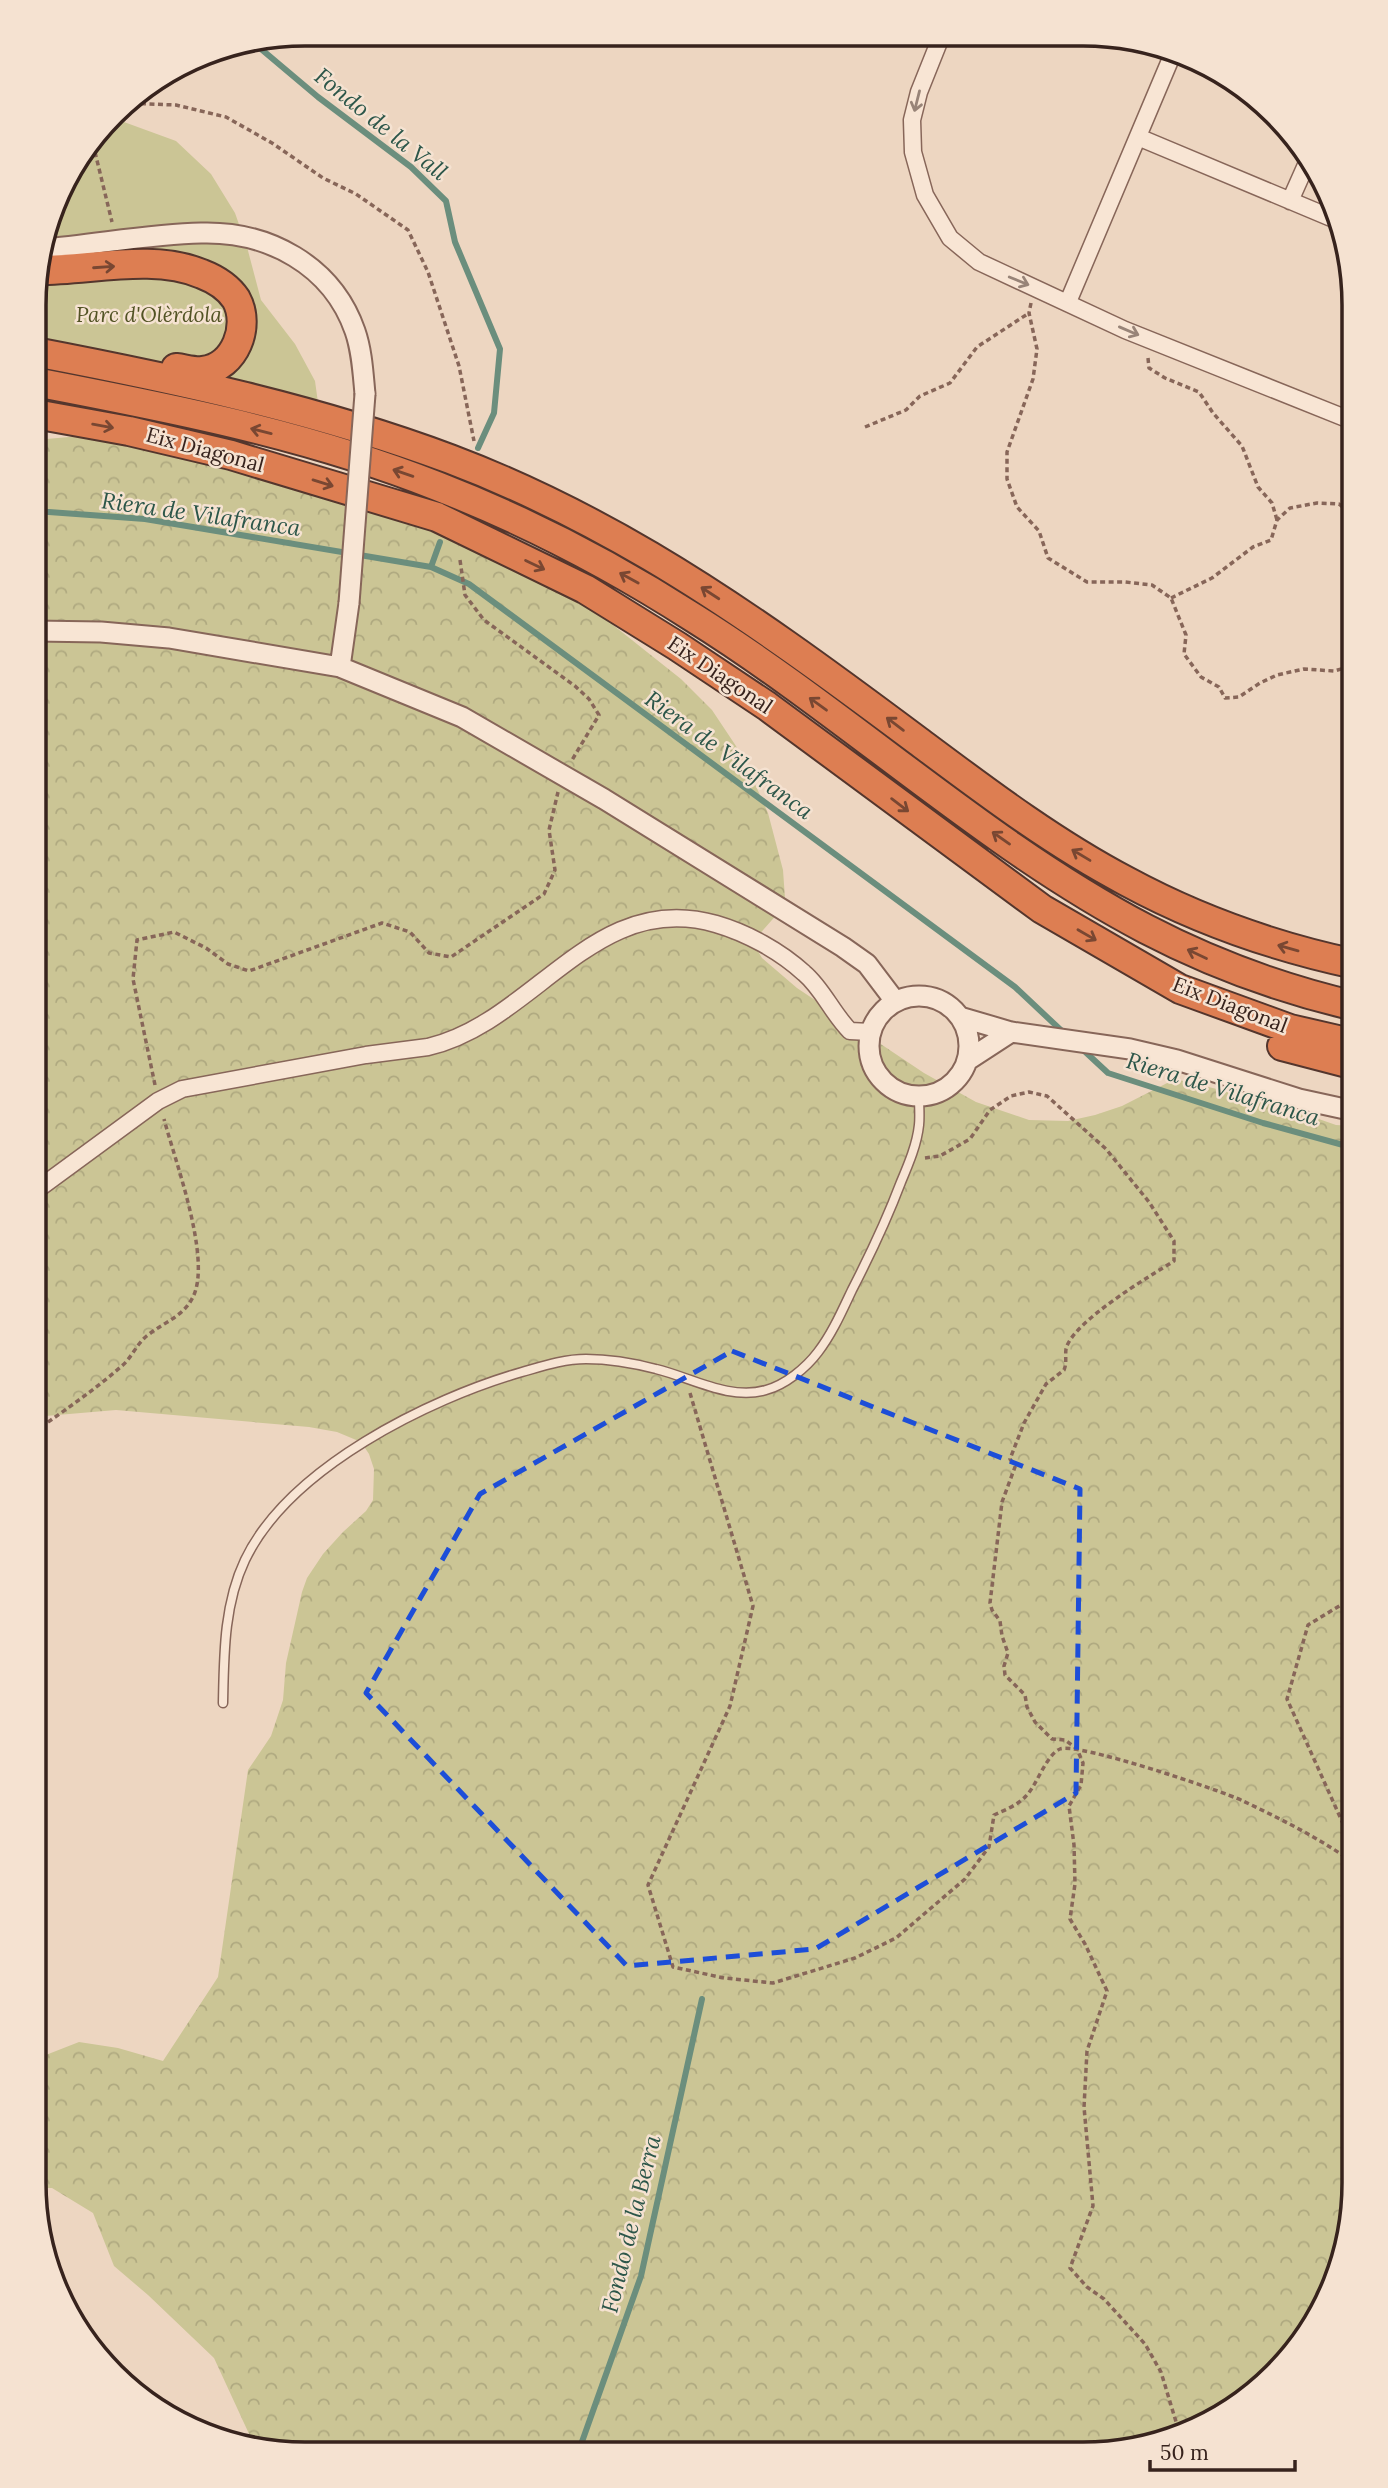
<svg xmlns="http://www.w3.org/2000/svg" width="1388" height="2488" font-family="Lora,serif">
	<defs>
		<pattern id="forest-crowns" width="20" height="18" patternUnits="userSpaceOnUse" patternTransform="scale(1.75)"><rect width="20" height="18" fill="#cbc595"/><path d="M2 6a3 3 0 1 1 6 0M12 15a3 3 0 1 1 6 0" fill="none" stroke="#afa980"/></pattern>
	</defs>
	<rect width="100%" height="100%" fill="#edd6c1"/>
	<!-- green -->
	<path fill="#cbc595" d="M113,118l63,23 35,33 24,39 12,34 14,53 34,44 20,37 4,29 -12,15 -30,6 -242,-6 1,-155 25,-86z"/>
	<!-- forest -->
	<path fill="url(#forest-crowns)" d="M103,434l173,20 264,123 73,48 68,54 31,31 24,36 14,27 18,40 15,57 2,28 -6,14 -22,25 -1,11 6,10 35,30 127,85 52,29 53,18 39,1 27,-6 27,-9 53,-27 92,22 69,24 18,1v1075l-14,70 -41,77 -51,51 -77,41 -88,15 -814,-3 -13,-3 -42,-91 -66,-63 -34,-29 -21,-53 -41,-25h-18l-1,-128 46,-18 39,6 45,13 55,-84 30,-207 23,-34 12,-36 3,-37 16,-71 5,-14 16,-24 20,-22 23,-21 7,-11 1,-31 -5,-15 -8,-12 -24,-10 -28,-5 -193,-17 -82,7 1,-977z"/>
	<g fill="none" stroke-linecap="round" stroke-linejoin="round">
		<!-- stream -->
		<path stroke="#6b8e7d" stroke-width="6" d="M254,43l64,54 93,70 35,34 9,41 45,107 -6,64 -16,35
			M35,511l110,8 286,48 38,17 546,403 49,46
			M431,567l9,-25
			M1080,1047l28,26 155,50 91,25
			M578,2453l63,-177 61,-277"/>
		<defs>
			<path id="service" d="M223,1703c1,-49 1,-99 22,-143 44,-92 183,-161 277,-188 21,-6 42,-13 64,-13 23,0 47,4 70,10 34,8 74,32 110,21 19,-5 40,-22 52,-38 14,-18 24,-41 34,-62 18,-35 35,-71 49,-108 8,-19 16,-38 18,-57 1,-9 0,-19 0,-28"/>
			<path id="minor" d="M941,37l-22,55 -7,28 1,32 12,43 25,43 29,24 146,68 230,92
				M1138,137l203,85
				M1290,201l20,-45
				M1068,302l106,-251
				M34,1192l124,-91 24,-12 184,-34 62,-8c107,-25 166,-158 288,-123 31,9 64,27 88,49 19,16 28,40 46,58l20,1"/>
			<path id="tertiary" d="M42,249c53,-4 106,-15 159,-16 67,-2 131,32 154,98 7,20 8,42 10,63
				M35,631l66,1 68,6 171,29 122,50 142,82 239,148 24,17 28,37
				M340,667l9,-64
				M869 1046a50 50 0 1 1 100 0a50 50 0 1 1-100 0Z
				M960,1017l51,15 119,17 47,11 122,39 55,12
				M968,1060l43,-28"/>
			<path id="motorway" d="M36,270c52,1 116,-17 166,4 13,5 26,13 34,25 15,27 -1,68 -33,72 -9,1 -18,-2 -27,-3
				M35,352c141,27 281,57 415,107 69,26 137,60 200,97 93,55 181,120 268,185 67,50 134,101 208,140 72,39 149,66 229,83
				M35,382c136,26 274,53 402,104 90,35 176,80 257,132 155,97 290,226 452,311 67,35 136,60 209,77
				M35,414l94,17 102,24 206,62 148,72 92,57 90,60 275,203 138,80 110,40 65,15
				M1282,1046l73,19"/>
		</defs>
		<!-- service casing -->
		<use href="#service" stroke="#876659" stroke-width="11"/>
		<!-- minor casing -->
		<use href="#minor" stroke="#876659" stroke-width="19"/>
		<!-- tertiary casing -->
		<use href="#tertiary" stroke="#876659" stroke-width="23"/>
		<!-- motorway casing -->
		<use href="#motorway" stroke="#54362d" stroke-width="32"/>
		<!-- path -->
		<path stroke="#876659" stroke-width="3.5" stroke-dasharray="5 3.5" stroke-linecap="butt" d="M124,103l52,2 50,12 46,26 51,35 33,16 52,36 20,42 31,94 15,75
			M93,144l19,78
			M1031,303l-2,10 8,36 -4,30 -26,73v27l10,28 22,24 9,27 39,24h38l27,3 19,13 15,37 -2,19 17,23 18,10 6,11 14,-1 21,-14 17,-8 27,-6 30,2 21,-6
			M1148,358l1,10 16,10 34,14 14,21 29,33 16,41 14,16 5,17
			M865,427l41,-17 14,-14 30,-13 27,-36 52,-34
			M460,560l5,35 19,25 91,66 14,13 10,16 -27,45
			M1171,598l41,-20 41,-31 18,-7 6,-20 13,-12 27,-5 22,1 16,14
			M155,1085l-22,-106 4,-39 37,-8 32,16 22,16 21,7 133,-48 28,9 19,21 22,4 93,-63 11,-24 -6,-40 9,-38
			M925,1158l15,-2 30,-17 20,-29 21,-14 18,-4 18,4 59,53 43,53 25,39v20c-24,15 -102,61 -108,88 -1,7 1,14 -2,21l-18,14 -22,39 -14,36 5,8 -13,35 -12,101 2,7 8,11 2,15 6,17 -4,13 1,9 20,20 2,12 8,15 17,17 13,1 12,9 6,14 -2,22 -12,21 5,39 1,39 -5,35 15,25 22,47 -20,60 -3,56 9,99 -23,62 17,19 17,12 41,45 16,28 19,63
			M690,1393l63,213 -23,100 -82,179 25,82 51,11 49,5 82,-25 41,-20 69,-59 24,-32 5,-32c11,-5 24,-10 32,-19 11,-11 20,-41 34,-47 17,-7 160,41 183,52 38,18 76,37 111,62
			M34,1432c31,-22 62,-43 90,-68 9,-9 14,-22 24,-29 16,-13 35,-18 45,-38 19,-38 -18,-136 -29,-178
			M1354,1848l-67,-149 21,-74 46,-28"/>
		<!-- service -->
		<use href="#service" stroke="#f8e5d4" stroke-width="8"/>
		<!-- minor -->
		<use href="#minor" stroke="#f8e5d4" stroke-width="16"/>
		<!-- tertiary -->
		<use href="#tertiary" stroke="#f8e5d4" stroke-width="19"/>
		<!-- motorway -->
		<use href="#motorway" stroke="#dd7e52" stroke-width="28"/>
		<defs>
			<path id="tertiary-bridge" d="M349,603l16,-209"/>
		</defs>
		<!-- tertiary-bridge casing -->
		<use href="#tertiary-bridge" stroke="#876659" stroke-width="23" stroke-linecap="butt"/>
		<!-- tertiary-bridge -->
		<use href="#tertiary-bridge" stroke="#f8e5d4" stroke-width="19"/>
	</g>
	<!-- one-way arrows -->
	<defs><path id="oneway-shaft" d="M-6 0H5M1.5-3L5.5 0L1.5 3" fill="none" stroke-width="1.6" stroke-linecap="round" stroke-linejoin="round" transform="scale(1.75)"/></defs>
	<g stroke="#988478">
		<use href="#oneway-shaft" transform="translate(917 101) rotate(104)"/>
		<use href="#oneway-shaft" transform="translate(1019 281) rotate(22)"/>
		<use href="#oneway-shaft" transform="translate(1129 331) rotate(23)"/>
	</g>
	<g stroke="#794732">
		<use href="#oneway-shaft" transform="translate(104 267) rotate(-4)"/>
		<use href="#oneway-shaft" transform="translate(103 426) rotate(10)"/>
		<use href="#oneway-shaft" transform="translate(261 431) rotate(-166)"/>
		<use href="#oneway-shaft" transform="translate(403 473) rotate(-161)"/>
		<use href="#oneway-shaft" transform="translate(323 483) rotate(17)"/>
		<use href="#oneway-shaft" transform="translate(535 565) rotate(26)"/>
		<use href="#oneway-shaft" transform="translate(629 578) rotate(-151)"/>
		<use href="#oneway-shaft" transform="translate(710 593) rotate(-147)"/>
		<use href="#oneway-shaft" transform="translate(818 704) rotate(-144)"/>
		<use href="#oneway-shaft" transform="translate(895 724) rotate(-143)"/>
		<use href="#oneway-shaft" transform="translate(900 805) rotate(37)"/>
		<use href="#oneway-shaft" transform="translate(1001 838) rotate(-145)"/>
		<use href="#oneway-shaft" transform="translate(1081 855) rotate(-149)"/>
		<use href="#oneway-shaft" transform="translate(1087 935) rotate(30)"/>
		<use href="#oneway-shaft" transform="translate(1288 948) rotate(-164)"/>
		<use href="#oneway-shaft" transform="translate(1197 954) rotate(-155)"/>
	</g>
	<!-- marked area -->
	<path fill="none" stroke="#1d4ed8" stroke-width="5" stroke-dasharray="14 9" stroke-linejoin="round" d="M732,1351l348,138 -4,304 -261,156 -188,17 -261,-273 114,-199z"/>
	<g text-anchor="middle" stroke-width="5" stroke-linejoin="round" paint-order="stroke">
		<!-- park labels -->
		<g font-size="21" font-style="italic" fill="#525324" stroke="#f5e2d1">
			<text x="149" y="322">Parc d'Olèrdola</text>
		</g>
		<!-- street labels -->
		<g font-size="21" fill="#37231d" stroke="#f5e2d1">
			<text transform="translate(205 450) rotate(15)" y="7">Eix Diagonal</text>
			<text transform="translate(720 675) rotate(34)" y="7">Eix Diagonal</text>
			<text transform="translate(1230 1005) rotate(21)" y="7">Eix Diagonal</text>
		</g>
		<!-- water labels -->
		<g font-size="23" font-style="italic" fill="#2c5649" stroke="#f5e2d1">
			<text transform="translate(381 124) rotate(39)" y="8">Fondo de la Vall</text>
			<text transform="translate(201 514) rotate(8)" y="8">Riera de Vilafranca</text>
			<text transform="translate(729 755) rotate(36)" y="8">Riera de Vilafranca</text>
			<text transform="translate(1223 1089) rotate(17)" y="8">Riera de Vilafranca</text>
			<text transform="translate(631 2224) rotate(-76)" y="8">Fondo de la Berra</text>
		</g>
	</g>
	<!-- crop -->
	<path d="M0 0H1388V2488H0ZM305 46H1083A259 259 0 0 1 1342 305V2183A259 259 0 0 1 1083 2442H305A259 259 0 0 1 46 2183V305A259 259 0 0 1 305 46Z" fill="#f5e2d1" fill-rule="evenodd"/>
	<path fill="none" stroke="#37231d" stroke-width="3.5" d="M305 46H1083A259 259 0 0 1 1342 305V2183A259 259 0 0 1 1083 2442H305A259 259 0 0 1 46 2183V305A259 259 0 0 1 305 46Z"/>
	<!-- scale -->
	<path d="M1150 2460v10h145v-10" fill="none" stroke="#37231d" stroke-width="3.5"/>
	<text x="1160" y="2460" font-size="21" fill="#37231d" stroke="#f5e2d1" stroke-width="5" paint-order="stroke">50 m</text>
</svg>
